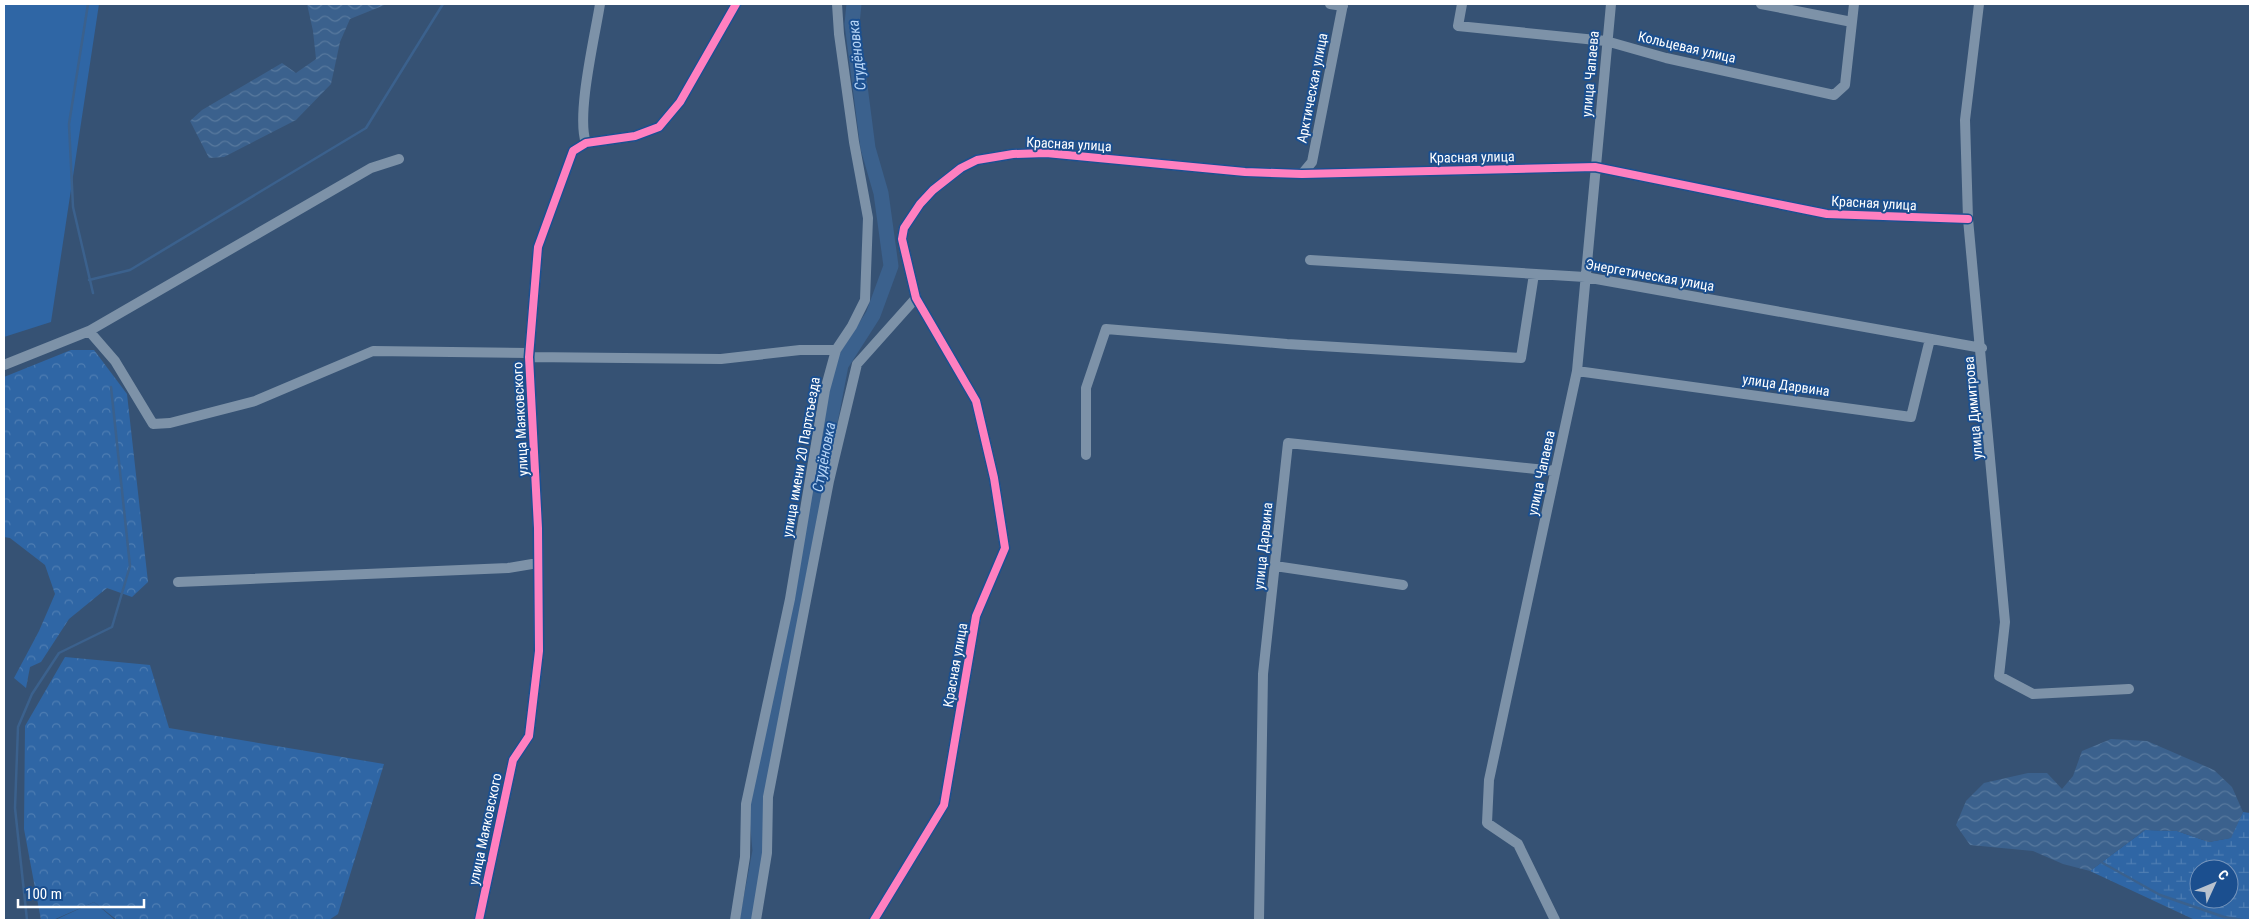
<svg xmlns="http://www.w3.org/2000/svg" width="2254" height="924" font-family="'Roboto Condensed',sans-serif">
	<defs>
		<pattern id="forest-crowns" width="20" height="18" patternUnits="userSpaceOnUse" patternTransform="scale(1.25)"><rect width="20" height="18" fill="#2f66a5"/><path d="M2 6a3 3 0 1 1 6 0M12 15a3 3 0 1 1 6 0" fill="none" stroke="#4e7db2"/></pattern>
		<pattern id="wetland-marsh" width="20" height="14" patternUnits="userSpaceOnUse" patternTransform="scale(1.25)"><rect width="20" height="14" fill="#2f66a5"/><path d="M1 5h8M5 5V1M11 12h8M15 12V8" fill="none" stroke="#4e7db2"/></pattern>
		<pattern id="water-waves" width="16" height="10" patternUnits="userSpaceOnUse" patternTransform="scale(1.25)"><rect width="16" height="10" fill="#3b618d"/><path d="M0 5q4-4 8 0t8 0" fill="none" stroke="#58799e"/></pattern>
	</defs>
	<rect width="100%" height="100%" fill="#365274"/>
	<!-- green -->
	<path fill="#2f66a5" d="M4,4h95l-48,318 -47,15z
		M94,902l21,18h-60z"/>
	<!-- forest -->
	<path fill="url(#forest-crowns)" d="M71,350h23l33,44 21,188 -16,15 -25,-9 -38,31 -28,43 -11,5 -4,21 -12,-10 25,-47 16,-37 -10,-29 -35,-27 -6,-1v-160z
		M65,657l85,8 19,63 215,36 -46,150 -9,6h-212l-23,-18 -41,18h-12l-17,-91 1,-103z"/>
	<!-- wetland -->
	<path fill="url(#wetland-marsh)" fill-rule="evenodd" d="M2243,812l7,1v107h-55l-105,-49 55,-41 32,1 32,11 21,-4zM2199,869h30v30h-30z"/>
	<!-- water -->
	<path fill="url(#water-waves)" d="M307,4h80l-37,15 -10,23 -9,42 -35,36 -72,37 -15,1 -19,-37 12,-11 80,-47 14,10 20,-14 -3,-28z
		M2111,739l36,2 67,29 18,17 11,25 -12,26 -22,4 -32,-11 -32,-1 -55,41 -27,-7 -30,-13 -63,-6 -14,-20 10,-24 18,-18 44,-10h19l15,16 11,-13 9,-25z"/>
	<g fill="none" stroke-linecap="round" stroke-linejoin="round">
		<!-- stream -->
		<path stroke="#3b618d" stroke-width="2.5" d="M88,4l-19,120 4,83 20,86
			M89,280l41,-10 236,-142 77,-124
			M2101,862l59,33 64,22 18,3
			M27,920l-12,-112 3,-81 14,-33 27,-41 53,-26 18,-61 -19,-179"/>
		<!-- river -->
		<path stroke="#3b618d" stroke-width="15" d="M747,920l13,-69 -4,-44 85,-442 32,-50 18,-49 -10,-73 -13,-45 -16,-124 2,-20"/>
		<!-- minor -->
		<path stroke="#7d92a8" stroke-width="10" d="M1330,4l13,2
			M1462,4l-4,22 148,15 60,17 168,37 11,-10 9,-81
			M1761,4l91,18
			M1979,4l-14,116 3,99 37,403 -6,54 34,18 96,-5
			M586,143c-10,-28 9,-107 14,-139
			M1302,174l10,-12 31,-158
			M1310,260l275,17 397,71
			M89,331l26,30 38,63 17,-1 85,-22 118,-50 156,2
			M529,357l192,2 79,-9h36
			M4,365l85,-34 282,-163 28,-9
			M1577,371l334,46 19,-78
			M1086,455v-67l20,-59 181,15 234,14 13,-84
			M1275,566l128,19
			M178,582l330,-14 30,-5
			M479,920l34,-160 16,-24 10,-85 -1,-123 -9,-171 9,-110 35,-96 13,-8 49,-7 24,-9 21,-25 56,-98
			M735,920l10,-63 1,-53 44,-205 35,-209 11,-40 16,-24 13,-26 3,-82 -14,-76 -15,-108 -2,-30
			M756,920l11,-67 1,-56 61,-316 28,-117 59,-66
			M874,920l70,-115 32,-189 29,-68 -11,-70 -18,-77 -60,-103 -14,-59 2,-11 16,-24 13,-14 28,-22 16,-8 36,-6 33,-1 199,19 57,2 293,-7 232,47 141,5
			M1259,920l4,-246 25,-231 267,28
			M1555,920l-37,-76 -31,-21 2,-43 88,-409 34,-367"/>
		<defs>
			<path id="cycleway" d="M479,920l34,-160 16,-24 10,-85 -1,-123 -9,-171 9,-110 35,-96 13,-8 49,-7 24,-9 21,-25 56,-98
				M874,920l70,-115 32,-189 29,-68 -11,-70 -18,-77 -60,-103 -14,-59 2,-11 16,-24 13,-14 28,-22 16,-8 36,-6 33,-1 199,19 57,2 293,-7 232,47 141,5"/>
		</defs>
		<!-- cycleway casing -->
		<use href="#cycleway" stroke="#1b4f8f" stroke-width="11"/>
		<!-- cycleway -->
		<use href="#cycleway" stroke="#ff80c0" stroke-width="8"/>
	</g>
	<g text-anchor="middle" stroke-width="4" stroke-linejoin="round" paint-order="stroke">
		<!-- street labels -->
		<g font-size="14" fill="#fff" stroke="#1b4f8f">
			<text transform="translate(1687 47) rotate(13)" y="5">Кольцевая улица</text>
			<text transform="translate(1590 74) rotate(-85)" y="5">улица Чапаева</text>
			<text transform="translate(1312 88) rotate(-79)" y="5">Арктическая улица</text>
			<text transform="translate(1069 144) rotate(3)" y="5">Красная улица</text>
			<text transform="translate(1472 157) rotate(-1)" y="5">Красная улица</text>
			<text transform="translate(1874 203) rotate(3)" y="5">Красная улица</text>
			<text transform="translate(1650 275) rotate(10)" y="5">Энергетическая улица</text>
			<text transform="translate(1786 385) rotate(8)" y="5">улица Дарвина</text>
			<text transform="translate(1973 408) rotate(-95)" y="5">улица Димитрова</text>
			<text transform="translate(520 419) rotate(-93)" y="5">улица Маяковского</text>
			<text transform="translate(801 457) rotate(-80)" y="5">улица имени 20 Партсъезда</text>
			<text transform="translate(1541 473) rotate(-78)" y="5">улица Чапаева</text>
			<text transform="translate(1263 546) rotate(-84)" y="5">улица Дарвина</text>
			<text transform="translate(955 665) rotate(-80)" y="5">Красная улица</text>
			<text transform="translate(485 829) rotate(-78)" y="5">улица Маяковского</text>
		</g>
		<!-- water labels -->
		<g font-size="15" font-style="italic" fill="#b5d3f5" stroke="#1b4f8f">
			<text transform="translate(857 55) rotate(-96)" y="5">Студёновка</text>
			<text transform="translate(824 457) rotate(-79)" y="5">Студёновка</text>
		</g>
	</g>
	<!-- border -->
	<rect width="2254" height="924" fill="none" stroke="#ffffff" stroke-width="10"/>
	<!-- north arrow -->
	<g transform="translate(2214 884) rotate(46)"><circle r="24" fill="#1b4f8f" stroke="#7695bc"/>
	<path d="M0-4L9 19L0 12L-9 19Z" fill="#b9c2ce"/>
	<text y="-8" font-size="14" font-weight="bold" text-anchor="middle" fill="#ffffff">С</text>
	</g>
	<!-- scale -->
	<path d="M18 899v8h126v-8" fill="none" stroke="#ffffff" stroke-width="2.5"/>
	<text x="25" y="899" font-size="15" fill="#ffffff" stroke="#1b4f8f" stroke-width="4" paint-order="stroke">100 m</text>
</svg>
